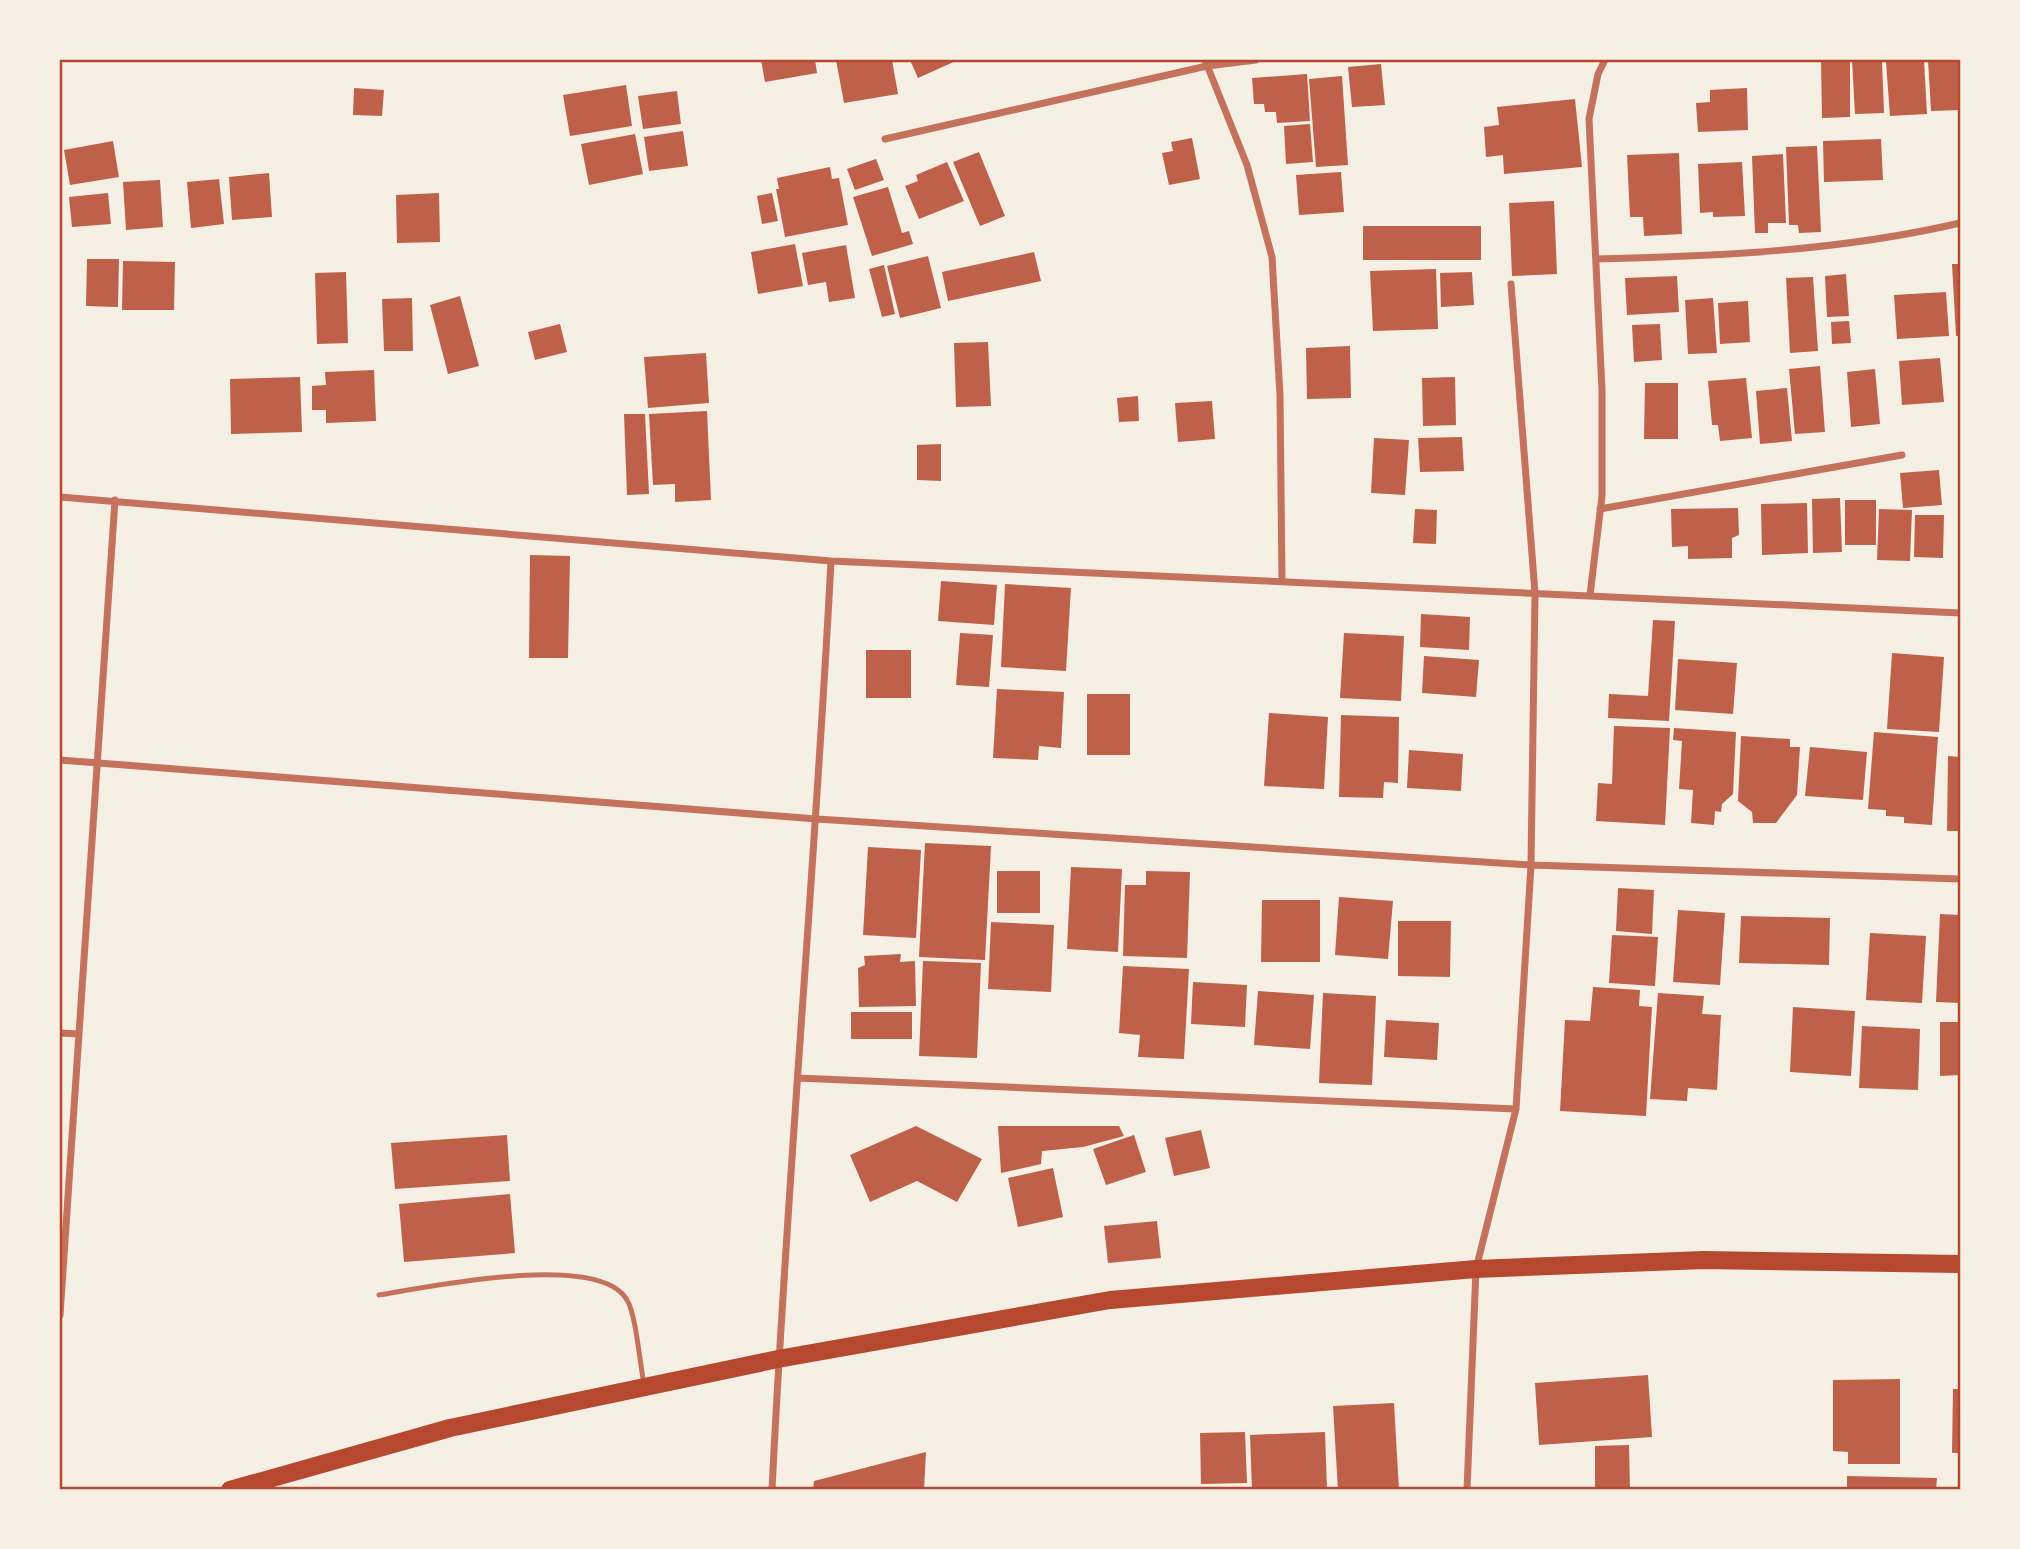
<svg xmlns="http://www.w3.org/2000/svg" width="2020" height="1549" font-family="'Space Grotesk',sans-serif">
	<rect width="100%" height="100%" fill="#f6efe4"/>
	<!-- building -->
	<path fill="#bf614a" d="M761,60h54l2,13 -52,9z
		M836,60h56l6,34 -54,9z
		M910,60h48l-40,18z
		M1821,60h29v57l-28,1z
		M1852,60h30l2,53 -29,1z
		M1924,60l3,54 -37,2 -4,-54z
		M1928,60h31l1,50 -29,1z
		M1381,64l4,41 -33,2 -4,-40z
		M1307,74l3,47 -33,2 -1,-11h-11l-1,-8h-10l-2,-26z
		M1342,76l6,89 -32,2 -7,-88z
		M626,85l6,41 -62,10 -7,-41z
		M354,88l30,2 -2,26 -29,-1z
		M1747,88l1,42 -50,2 -2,-29 14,-1v-12z
		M677,91l4,33 -38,5 -5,-33z
		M1575,99l7,68 -78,7 -1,-19 -17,2 -2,-30 15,-2 -2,-18z
		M1310,124l3,38 -27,2 -2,-38z
		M683,131l5,35 -39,5 -5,-34z
		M635,134l8,40 -54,11 -8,-41z
		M1192,138l8,41 -31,6 -7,-32 11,-2 -2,-9z
		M1881,139l2,41 -59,2 -1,-41z
		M113,141l6,36 -49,8 -6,-35z
		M1817,146l4,86 -22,1 -1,-8h-9l-3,-78z
		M979,152l26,64 -25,10 -27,-64z
		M1679,153l3,81 -38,2 -1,-19h-13l-3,-62z
		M1783,154l3,69h-18v10h-13l-3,-77z
		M876,159l8,21 -29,10 -8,-21z
		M947,162l17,39 -45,18 -14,-33 13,-5 -2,-6z
		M1742,162l3,54 -32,1v-5l-13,1 -2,-49z
		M830,167l2,12 7,-1 9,47 -63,12 -9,-48h3l-2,-11z
		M1341,172l3,40 -45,3 -3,-40z
		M269,173l3,44 -40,3 -3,-43z
		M219,179l5,45 -33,4 -4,-46z
		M160,180l3,47 -37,3 -3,-48z
		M888,187l14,46 7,-2 4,13 -41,12 -19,-59z
		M108,193l3,31 -39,3 -3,-30z
		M439,193l1,49 -43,1 -1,-48z
		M772,193l6,28 -16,3 -5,-28z
		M1554,201l3,73 -45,2 -3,-73z
		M1363,226h118v34h-118z
		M795,244l8,42 -45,8 -7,-42z
		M846,245l9,53 -26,4 -3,-20 -18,3 -6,-32z
		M1034,252l7,29 -93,20 -6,-29z
		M928,256l13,52 -41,10 -13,-52z
		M87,259h32l-1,48 -32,-1z
		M123,261l52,1 -1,48h-52z
		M1952,264h8v72h-4z
		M884,265l11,49 -13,3 -13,-48z
		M1436,269l2,60 -65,2 -3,-60z
		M346,272l2,71 -31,1 -2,-71z
		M1472,272l2,33 -33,2 -1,-34z
		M1846,274l3,42 -22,1 -2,-41z
		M1677,276l2,36 -52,3 -2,-37z
		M1813,277l5,74 -28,2 -4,-75z
		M1946,292l3,44 -52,3 -3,-44z
		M460,296l19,70 -31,8 -18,-69z
		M412,298l1,53h-29l-2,-52z
		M1713,298l4,55 -29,1 -3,-54z
		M1748,301l2,41 -30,2 -2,-41z
		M1849,321l2,22 -19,1 -1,-22z
		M560,324l7,28 -32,8 -7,-28z
		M1660,324l2,36 -28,2 -2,-37z
		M988,342l3,64 -35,1 -2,-64z
		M1350,346l1,52 -44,1 -1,-51z
		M706,353l3,50 -61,5 -4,-51z
		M1940,358l4,44 -42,3 -3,-44z
		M1820,366l5,66 -30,2 -6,-65z
		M1875,369l5,55 -29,3 -4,-55z
		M374,370l2,51 -50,2v-13h-14v-24l14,-1 -1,-13z
		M300,377l2,55 -71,2 -1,-55z
		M1455,377l1,48 -33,1 -1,-48z
		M1746,378l6,60 -32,3 -2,-16h-6l-4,-44z
		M1645,383h33v56h-34z
		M1787,388l5,53 -32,3 -4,-53z
		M1138,396l1,25 -20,1 -2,-24z
		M1212,401l3,38 -37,3 -3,-39z
		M707,411l4,89 -36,2v-18l-22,1 -4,-71z
		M624,414h21l4,80 -22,1z
		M1462,437l2,34 -44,1 -2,-34z
		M1374,438l35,2 -4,55 -34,-2z
		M941,444v37l-24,-1v-35z
		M1939,470l3,35 -39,3 -3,-35z
		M1840,498l2,54 -29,1 -1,-54z
		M1845,500h31v45h-31z
		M1807,503l1,50 -46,2 -1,-51z
		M1738,508l1,27 -7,3v20l-44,1v-13l-16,1 -1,-38z
		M1415,509l22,1 -1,34 -23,-1z
		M1879,509l33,1 -2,51 -33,-1z
		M1915,515h29l-1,43 -29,-1z
		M530,555l40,1 -2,102h-39z
		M941,581l56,4 -3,40 -56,-4z
		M1005,584l66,4 -5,83 -65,-4z
		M1421,614l49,3 -1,33 -49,-3z
		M1653,620l22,1 -6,100 -61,-3 1,-24 39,2z
		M960,633l33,2 -4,52 -33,-2z
		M1344,633l60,3 -3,65 -61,-3z
		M866,650h45v48h-45z
		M1892,653l52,4 -5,75 -52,-3z
		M1424,656l55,4 -3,37 -54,-4z
		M1678,659l59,4 -4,51 -58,-4z
		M997,689l67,3 -3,56 -22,-2 -1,14 -45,-2z
		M1087,694h43v61h-43z
		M1269,713l59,4 -4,72 -60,-3z
		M1341,715l58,2 -1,66 -14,-1 -1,16 -44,-1z
		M1614,726l56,2 -5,97 -69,-4 2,-38 14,1z
		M1674,728l62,4 -3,62 -11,10 -1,8 -6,-1 -1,14 -23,-2 2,-33 -14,-1 3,-48 -9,-1z
		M1874,732l64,5 -6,88 -28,-2v-6l-18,-1v-6l-18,-1z
		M1741,736l49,3v8h10l-3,48 -21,28h-23l-1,-11 -14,-11z
		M1810,747l57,5 -4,48 -58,-4z
		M1409,750l54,4 -2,37 -54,-3z
		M1948,756l12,1v74h-13z
		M925,843l66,3 -6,114 -66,-3z
		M868,847l53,3 -5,88 -53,-3z
		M1071,867l51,2 -4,83 -51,-3z
		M997,871h43v42h-43z
		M1146,871l44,1 -3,86 -64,-2 2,-71h21z
		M1618,888l36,2 -2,44 -36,-3z
		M1339,897l54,4 -5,58 -53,-4z
		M1262,900h58v62h-59z
		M1678,910l47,3 -5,72 -47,-3z
		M1940,914l20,1v88l-24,-1z
		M1741,916l89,2 -1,47 -90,-2z
		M1398,921h53l-1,56 -52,-1z
		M991,922l63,3 -3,67 -63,-3z
		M1870,933l56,3 -4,67 -56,-3z
		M1612,935l46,2 -3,49 -46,-3z
		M901,954l-1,8 15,-1 1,45 -57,1 -1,-39 7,-3 -1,-9z
		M923,961l58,2 -4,95 -58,-2z
		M1123,966l66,3 -5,90 -46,-2 2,-22 -21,-2z
		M1193,982l54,3 -2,42 -54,-3z
		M1593,987l47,3 -1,16 13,1 -6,109 -86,-5 5,-91 25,1z
		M1258,991l56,4 -4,54 -56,-4z
		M1323,993l53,3 -4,89 -53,-2z
		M1658,993l46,3 -2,18 19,1 -4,75 -29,-2 -1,13 -37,-2z
		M1793,1007l62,4 -4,65 -61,-4z
		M851,1012h61v27h-61z
		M1386,1020l53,3 -2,37 -53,-3z
		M1940,1022h20v53l-20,1z
		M1862,1026l58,3 -2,61 -59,-2z
		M916,1126l66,33 -25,43 -40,-21 -47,21 -20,-47z
		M998,1126h121l5,10 -41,11 -41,4 -1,13 -40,9z
		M1201,1130l9,38 -36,8 -9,-38z
		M507,1135l3,46 -115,8 -4,-46z
		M1134,1135l12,37 -40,13 -13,-36z
		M1053,1168l10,49 -45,10 -10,-49z
		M510,1194l5,59 -111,9 -5,-58z
		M1157,1221l4,37 -53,5 -4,-37z
		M1648,1375l4,62 -113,8 -4,-62z
		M1900,1379v85h-52v-12l-15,-1v-71z
		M1953,1389h7v64h-8z
		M1394,1403l5,87h-61l-5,-84z
		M1245,1432l2,51 -46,1 -1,-51z
		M1325,1432l2,58h-75l-2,-55z
		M1629,1445l1,45h-35v-44z
		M926,1452l-2,38h-111l1,-9z
		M1847,1476l90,2 -1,12h-89z"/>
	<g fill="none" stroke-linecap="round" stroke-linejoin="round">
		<!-- service -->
		<path stroke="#c5725c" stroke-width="5" d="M379,1295c49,-8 220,-44 248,5 9,14 13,65 17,84"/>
		<!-- minor -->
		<path stroke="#c5725c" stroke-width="7" d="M1205,60l42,105 25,92 8,138 2,186
			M885,139l322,-73 49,-6
			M1596,259c123,-3 244,-8 364,-36
			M60,497l771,64 1129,52
			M1600,509l302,-54
			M1590,595l12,-99v-106l-13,-271 9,-45 7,-14
			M60,760l757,59 714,46 429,14
			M60,1033l19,1
			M798,1078l718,31
			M60,1315l55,-815
			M772,1490c15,-310 43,-619 59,-929
			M1467,1490l9,-221 40,-160 15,-244 4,-272 -24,-309"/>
		<!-- primary -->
		<path stroke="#b5482f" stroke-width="18" d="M230,1490l220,-62 328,-69 332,-59 366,-31 228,-9 256,4"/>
	</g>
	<!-- border -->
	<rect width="2020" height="1549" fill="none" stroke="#f6efe4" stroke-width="122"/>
	<rect x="61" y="61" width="1898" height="1427" fill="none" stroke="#b5482f" stroke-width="2.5"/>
</svg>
